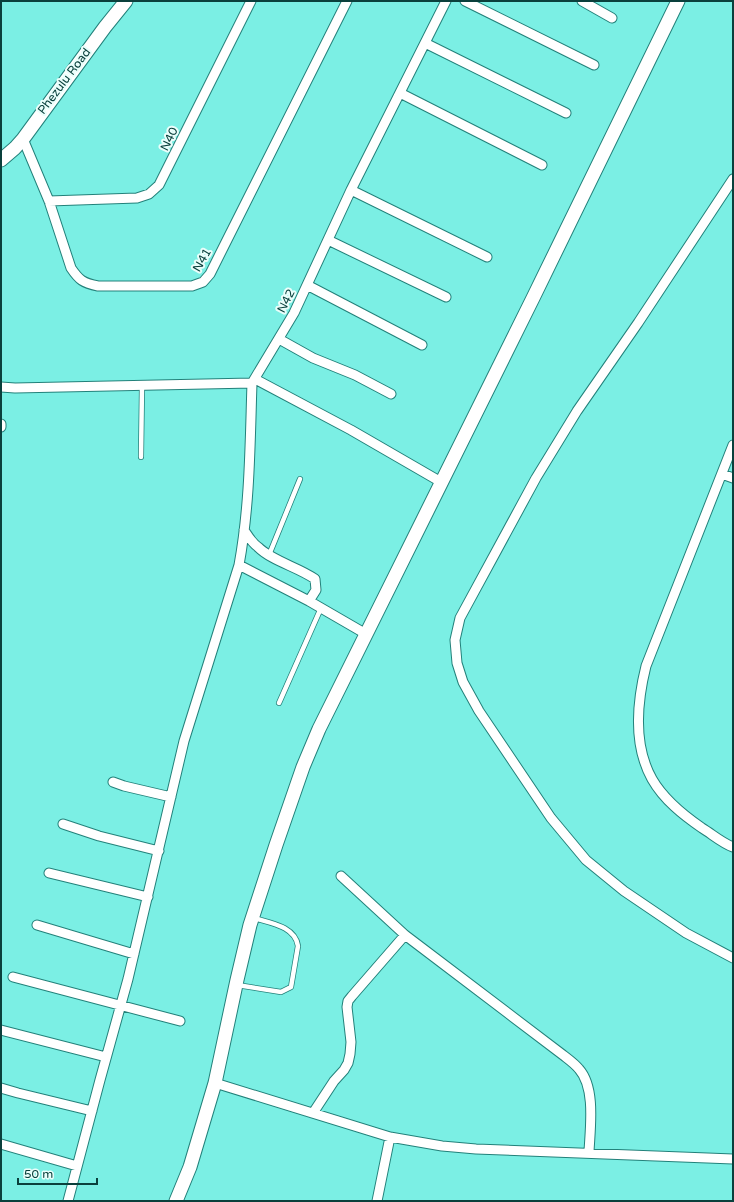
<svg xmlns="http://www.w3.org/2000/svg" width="734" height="1202" font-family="'Varela Round',sans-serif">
	<rect width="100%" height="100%" fill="#7befe4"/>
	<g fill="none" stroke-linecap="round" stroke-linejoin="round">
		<defs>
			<path id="lane" d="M141,457l1,-72
				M269,555l31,-76
				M279,703l42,-95
				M237,985l44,7 10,-5 7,-41c-3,-20 -28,-23 -44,-28"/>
			<path id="street" d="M465,1l129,64
				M582,1l30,17
				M425,43l141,70
				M400,93l142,72
				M23,139l26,62 22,67c8,12 12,15 27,18h94l11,-4 7,-8 14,-28 123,-245
				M733,179l-95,144 -61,88 -41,67 -76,140 -5,22 2,23 6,19 16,29 72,107 35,42 38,31 62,42 47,25
				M351,190l136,67
				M49,201l88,-3 12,-4 10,-9 92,-184
				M328,240l118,57
				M307,285l115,60
				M279,339l34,19 42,17 36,19
				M255,379l96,51 90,52
				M1,387l14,1 237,-5 42,-70 57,-123 95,-189
				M1,424v3
				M733,445l-87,221c-9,36 -13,79 6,113 12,21 31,36 50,49 10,6 20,15 31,19
				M722,474l11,4
				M244,530c4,6 8,13 14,17 14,14 40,20 57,32l1,11 -7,11
				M239,565l70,36 57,33
				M113,782l11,4 47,11
				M63,824l36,12 60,15
				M49,873l99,24
				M341,876l64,59 158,120c5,4 11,8 16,14 17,19 11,60 10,83
				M37,925l97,29
				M13,977l167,44
				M1,1030l105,27
				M215,1083l175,54 52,9 34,3 257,10
				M1,1088l17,5 74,18
				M313,1113l21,-32 10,-11 4,-7 2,-9 1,-12 -4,-35 1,-6 4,-5 53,-61
				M1,1144l76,22
				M68,1201l32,-121 28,-101 56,-238 55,-176c11,-60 11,-121 13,-182
				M377,1201l13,-64"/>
			<path id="secondary" d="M1,160l14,-12 8,-9 82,-112 21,-26
				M176,1201l14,-34 25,-84 22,-103 13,-55 26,-80 27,-78 16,-38 214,-431 145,-297"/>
		</defs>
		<!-- lane casing -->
		<use href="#lane" stroke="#23817a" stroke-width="6"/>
		<!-- street casing -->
		<use href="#street" stroke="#23817a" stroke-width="11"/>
		<!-- secondary casing -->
		<use href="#secondary" stroke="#23817a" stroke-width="15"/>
		<!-- lane -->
		<use href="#lane" stroke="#fff" stroke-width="4.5"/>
		<!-- street -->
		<use href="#street" stroke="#fff" stroke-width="9"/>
		<!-- secondary -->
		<use href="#secondary" stroke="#fff" stroke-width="13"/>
	</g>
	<g text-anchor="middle" stroke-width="4" stroke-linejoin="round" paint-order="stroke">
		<!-- street labels -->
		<g font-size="12" fill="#0a403c" stroke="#eafefb">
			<text transform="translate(64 81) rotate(-53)" y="4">Phezulu Road</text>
			<text transform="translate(169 139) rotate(-64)" y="4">N40</text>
			<text transform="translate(202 260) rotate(-60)" y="4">N41</text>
			<text transform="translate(286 301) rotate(-63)" y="4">N42</text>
		</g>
	</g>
	<!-- border -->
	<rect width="734" height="1202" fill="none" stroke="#0a403c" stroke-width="4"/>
	<!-- scale -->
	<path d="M18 1178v6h79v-6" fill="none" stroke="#0a403c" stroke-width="2"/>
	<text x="24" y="1178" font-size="12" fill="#0a403c" stroke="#eafefb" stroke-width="3" paint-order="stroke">50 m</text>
</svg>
